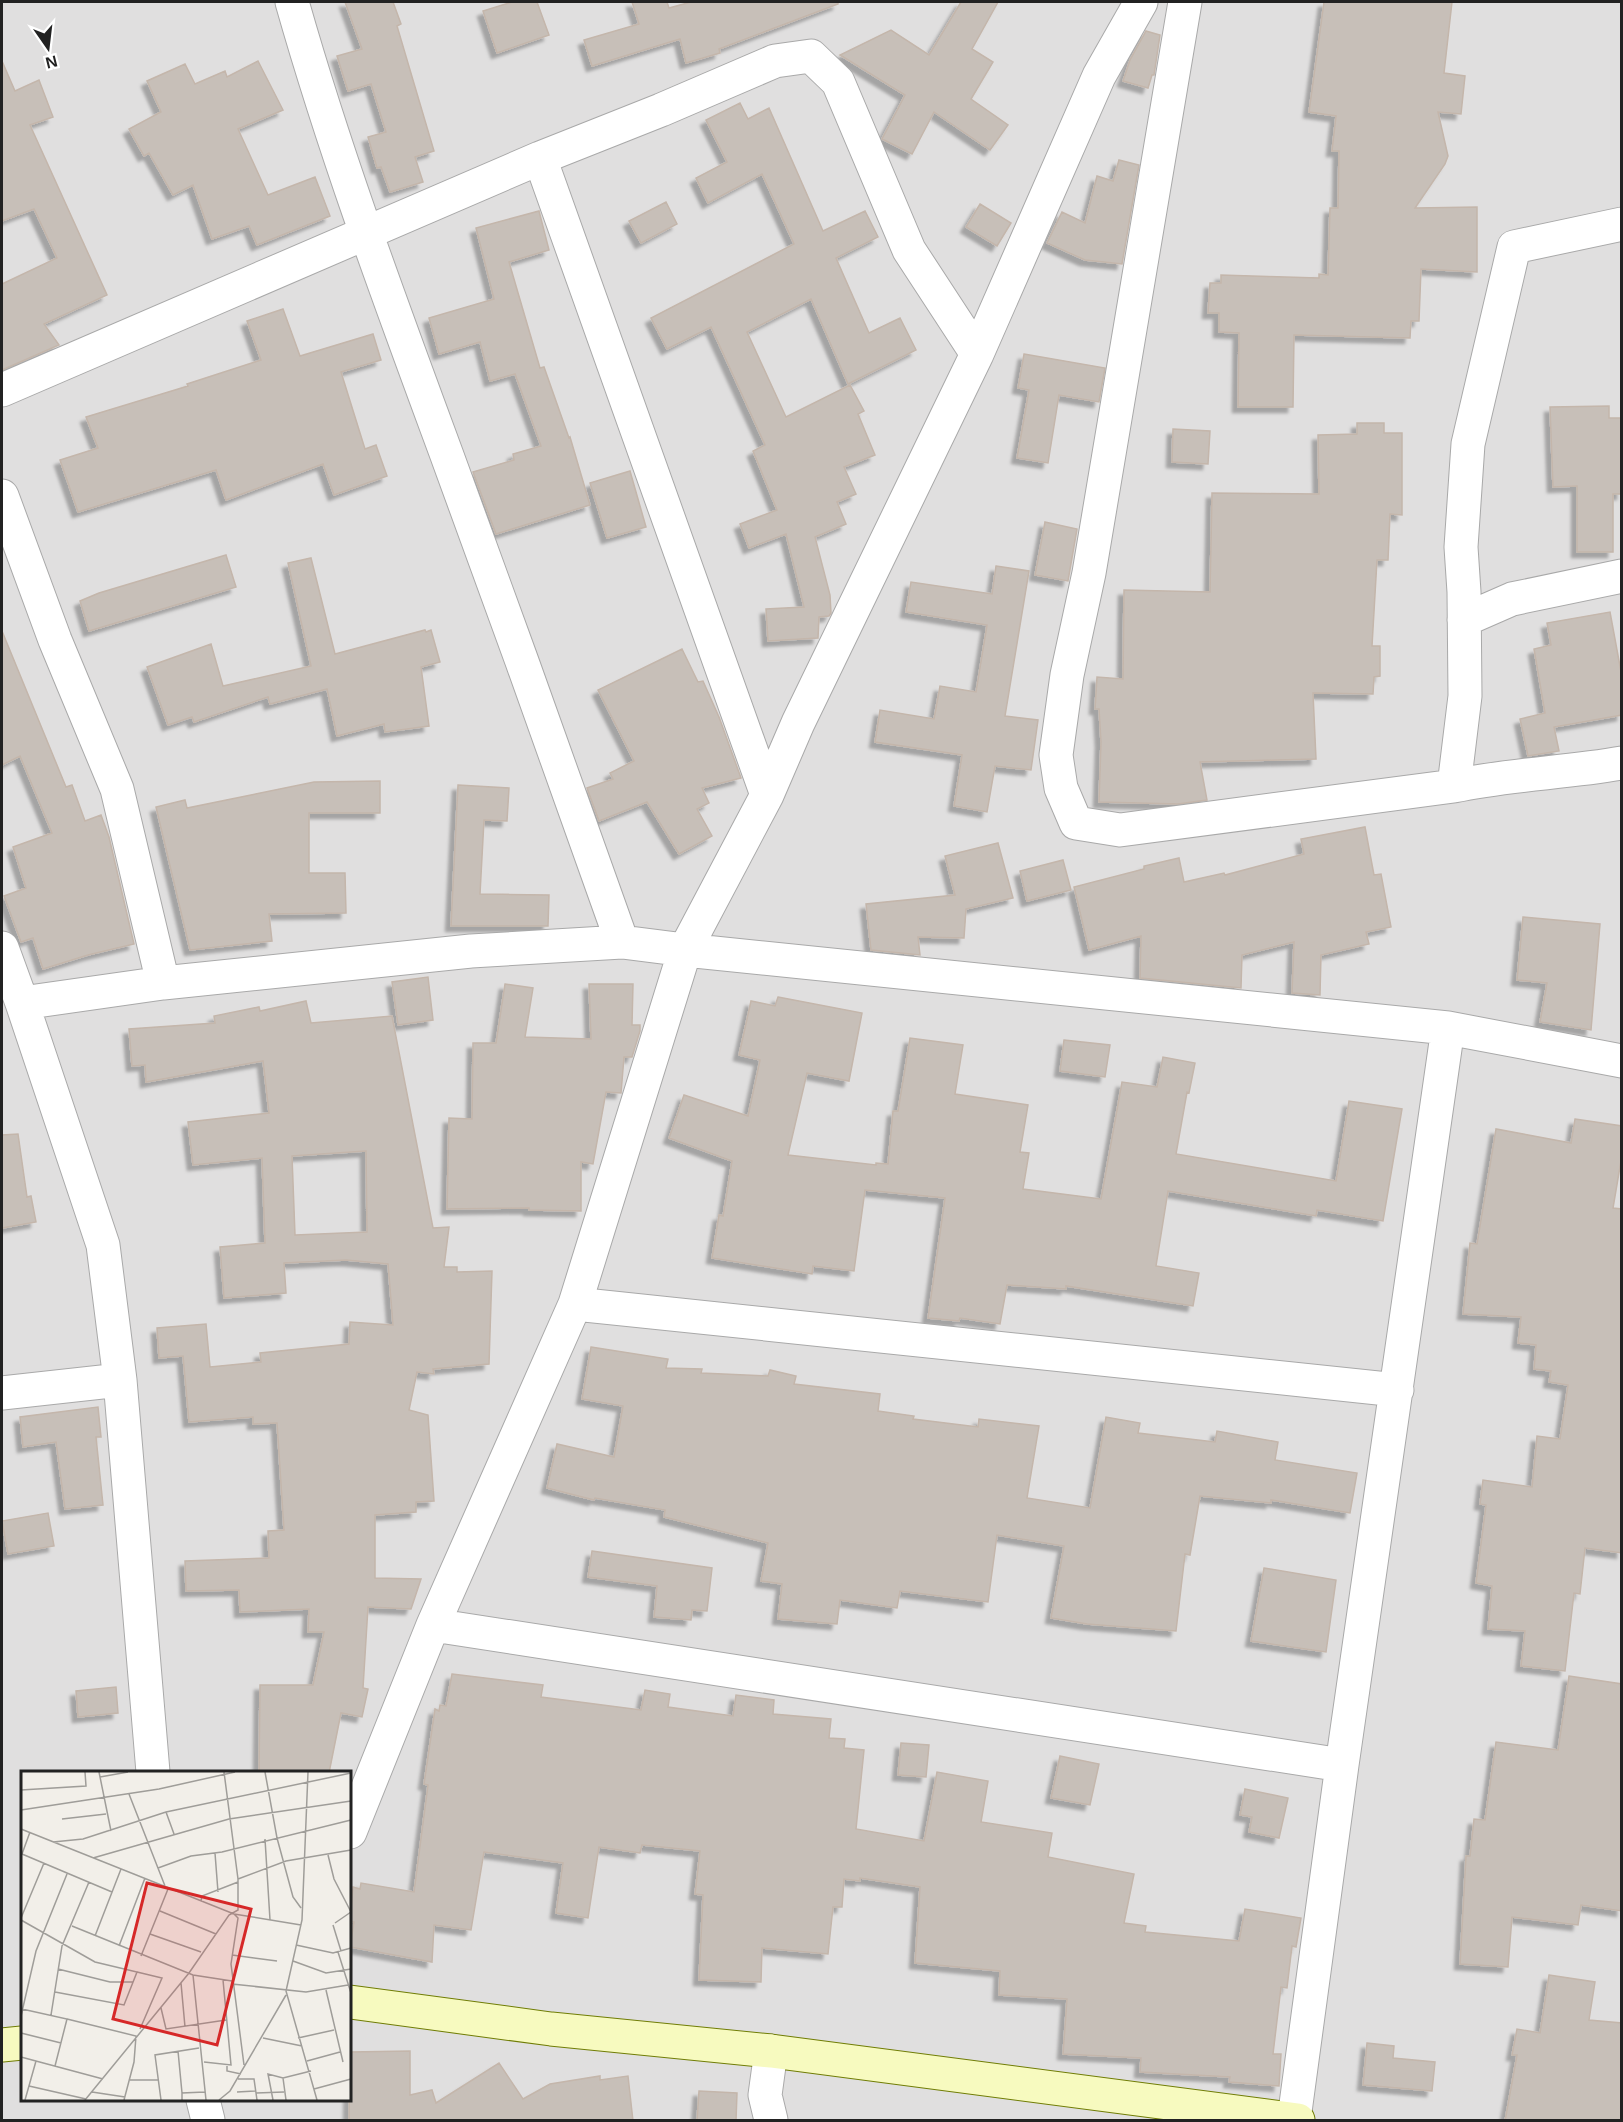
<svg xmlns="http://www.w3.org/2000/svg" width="1623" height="2122" font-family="Helvetica,sans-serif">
	<defs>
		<filter id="shadow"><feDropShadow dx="-5.5" dy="5.5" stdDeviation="1.5" flood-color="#0004"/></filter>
	</defs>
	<rect width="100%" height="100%" fill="#f2efe9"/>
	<!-- residential -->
	<path fill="#e0dfdf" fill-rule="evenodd" d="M2,2h1619v2118h-1619zM22,1772h328v328h-328z"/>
	<!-- building -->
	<path fill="#c7bfb8" stroke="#c4b6ab" stroke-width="1.5" fill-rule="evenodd" filter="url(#shadow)" d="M345,2h48l8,22 -4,2 37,125 -19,6 8,25 -33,10 -9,-25 -4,1 -9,-31 18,-5 -15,-48 -23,7 -11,-35 25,-7z
		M512,2h25l12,33 -52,18 -14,-42z
		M632,2h35l2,6 22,-6h147v2l-119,45 1,4 -34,10 -6,-24 -88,27 -8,-26 55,-16z
		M961,2h37l-26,47 21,13 -22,37 37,26 -18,25 -56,-38 -22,42 -30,-15 23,-44 -65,-40 51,-25 38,25z
		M1324,2h128l-8,71 21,3 -4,38 -23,-2 10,44 -3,8 -30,44 62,-1v65l-56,-3 -2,52h-8l-1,17 -116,-3 -1,72h-55l1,-74 -20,-1v-19h-11l2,-30h11v-8l98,3v-4l9,1 2,-67h8l1,-57h-7l4,-35 -27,-4z
		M1146,31l14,4 -6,40h-2l-4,13 -25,-7 7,-21z
		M2,61l13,30 24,-11 14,37 -23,8 77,170 -63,29 15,21 -57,25v-86l55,-26 -23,-49 -32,12z
		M258,61l25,49 -45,19 30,66 47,-18 15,39 -73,29 -8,-19 -37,13 -19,-54 -20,10 -24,-42 -5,3 -15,-27 32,-17 -14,-31 38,-17 10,20 30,-13 2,6z
		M740,103l8,16 21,-11 54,123 42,-20 13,26 -42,21 33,75 31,-15 16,32 -68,34 -37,-85 -64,33 39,85 64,-32 14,26 -6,3 17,41 -31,12 12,27 -19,8 9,22 -31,13 15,58 1,18 -2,3 -10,1 -1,21 -50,3 -2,-32 38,-2 -18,-73 -37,14 -9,-24 37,-14 -24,-59 12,-6 -54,-118 -44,22 -16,-31 143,-74 -32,-70 -54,29 -12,-25 31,-16 -21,-42z
		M1119,160l20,5 -17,99 -37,-4 -38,-17 15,-31 23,11 12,-47 16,5z
		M666,202l11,22 -36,19 -12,-22z
		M980,204l31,19 -14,23 -31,-19z
		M539,211l10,39 -40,12 31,106 4,-1 25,71 1,-1 20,68 -94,29 -23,-62 41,-12 -1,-6 28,-8 -26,-72 -25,7 -10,-39 -41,12 -10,-36 65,-19 -18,-71z
		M283,309l17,47 73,-22 8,26 -40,12 24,77 11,-4 11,31 -53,19 -11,-31 -97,36 -10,-30 -138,42 -18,-52 38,-12 -12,-31 102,-31 -1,-2 74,-24 -14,-39z
		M1024,354l81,14 -6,34 -40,-7 -11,68 -31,-5 12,-68 -11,-2z
		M1609,406v12h13v76h-9v58h-36v-66l-24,1 -3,-80z
		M1357,423h27v10h18v82l-12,-1 -2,46h-11l-5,86h8v30l-6,1 -1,17 -60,-1 3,66 -116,3 7,38 -29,4 -79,-2 2,-60 -2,-33h-4l2,-32 26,2 1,-89 86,2 2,-99 107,1 -1,-59 39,-1z
		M1173,429l37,2 -2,33 -36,-2z
		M630,471l16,56 -39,11 -17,-55z
		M1045,522l32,7 -9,52 -33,-6z
		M226,555l10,32 -147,44 -9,-30 19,-8z
		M311,558l24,96 90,-24 1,2 5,-2 9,32 -19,5 8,59 -44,6 -1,-8 -47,12 -10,-47 -57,15 -2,-7 -74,25 -2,-5 -24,8 -21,-58 64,-23 12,42 88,-20 -23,-103z
		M996,566l33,5 -24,145 33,4 -7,50 -36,-4 -8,46 -33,-6 8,-51 -87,-13 5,-32 54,9 6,-33 36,6 11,-67 -81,-13 5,-30 81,12z
		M1610,612l12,65v38l-68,12 5,24 -31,5 -8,-37 25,-6 -11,-64 17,-4 -4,-22z
		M2,631l64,156 6,-2 13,36 16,-6 8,22 25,107 -46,11 -45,14 -10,-31 -12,4 -17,-46 22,-8 -13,-41 39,-14 -32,-77 -18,9z
		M682,649l16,33 5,-1 16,36 22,61 -39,10 7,15 -12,6 15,27 -33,18 -32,-52 -48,19 -12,-33 26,-9 -3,-6 24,-12 -36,-71z
		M380,781v32h-71v60h36l1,40 -77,1 3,27 -82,9 -34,-143 29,-7 2,8 127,-26z
		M458,785l51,3 -2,33 -23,-1 -4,74 69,1 -1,31h-97z
		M1365,827l9,48 7,-1 10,53 -25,5 3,12 -48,11 -1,40 -28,-2 2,-51 -52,13 -1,33 -101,-10 1,-42 -52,14 -15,-63 70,-18v-3l35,-8 5,24 40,-9 1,2 79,-21 -3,-15z
		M998,843l15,55 -47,11 -2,29 -46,-1 2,18 -49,-5 -5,-46 89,-9 -10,-39z
		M1063,860l8,30 -44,11 -7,-30z
		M1523,917l77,7 -9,106 -51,-8 7,-39 -30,-3z
		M428,977l5,43 -35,5 -6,-43z
		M505,984l28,4 -8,49 66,2 -2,-55h44l-1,41h8v6l-8,26h-8l-3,36 -15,-1 -13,72 -12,-2v49l-52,-1v-2l-82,1 2,-91 23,1 1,-76h23z
		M778,997l84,16 -13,68 -42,-8 -19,82 88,10v-2l12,1 5,-53h5l12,-73 53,7 -8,49 73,11 -8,47 9,1 -6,36 78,10 21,-117 35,5 6,-30 32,6 -6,30 -2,-1 -11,62 160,27 13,-80 53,8 -19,112 -66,-11 -1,6 -148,-25 -12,75 43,7 -6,33 -127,-20v3l-59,-4 -7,39 -40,-6 -1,3 -31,-3 17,-120 -80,-8 -11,81 -41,-5 -1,8 -100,-16 7,-43 4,1 9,-55 -63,-23 15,-43 64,21 12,-56 -21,-5 12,-54 24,5z
		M306,1001l5,22 81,-7 41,212 16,-1 -5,40h13v5l35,-1 -3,93 -56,5 1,5 -17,-2 -8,38 19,5 6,86 -18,1v10l-41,3v63l46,1 -10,30 -43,-2 -5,81 5,1 -6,28 -21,-4 -12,60h-70l1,-88h53l11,-53h-16l1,-23 -69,3 -1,-22 -53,1 -1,-30 84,-3 -1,-27 16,-1 -7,-107 -24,1v-7l-64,5 -6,-66 -24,2 -2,-30 49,-4 4,43 51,-5 -1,-9 89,-9 1,-22 43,3 -5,-61 -42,-4 -62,3 2,30 -62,5 -4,-51 45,-4 -3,-85 -69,7 -5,-43 81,-9 -6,-52 -117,21 -1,-17 -13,1 -3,-37 86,-6 -1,-7 45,-9 1,4zM366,1151l1,81 -72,3 -3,-79z
		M1064,1040l46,5 -5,32 -45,-6z
		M1575,1119l47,7v29l-9,53 9,1v344l-37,-5 -5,46 -6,-1 -9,78 -44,-5 4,-35 -37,-2 4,-43 -16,-3 10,-78 -6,-1 3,-24 49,7 5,-51 23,3 8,-54 -19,-3 2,-11 -17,-2 2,-24 -18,-2 3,-26 -58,-3 7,-71 7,1 19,-115 75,14z
		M18,1134l9,63 4,-1 5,26 -34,6v-93z
		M591,1347l77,12 -2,9 36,1 -1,4 67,3 2,-6 26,6 -2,8 86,10 -2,17 36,5 -1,3 65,8 1,-8 60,7 -12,72 63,10 16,-91 34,6 -2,10 77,9 2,-11 61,11 -3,18 82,13 -7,40 -79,-13v3l-71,-7 -10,59 -5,-1 -9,77 -89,-7 -36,-6 13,-72 -67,-11 -9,67 -88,-11 -3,17 -57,-8 -3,24 -59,-5 4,-35 -21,-3 7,-38 -104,-26 1,-7 -70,-12 -1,2 -47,-12 10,-44 57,13 9,-51 -41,-7z
		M98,1407l3,30h-5l7,68 -38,4 -9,-67 -33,5 -3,-30z
		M48,1513l6,33 -46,8 -6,-33z
		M592,1551l120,17 -5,43 -15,-1 -1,10 -37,-3 3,-31 -69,-9z
		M1264,1568l72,12 -10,72 -75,-11z
		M452,1674l91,11 -2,12 100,13 4,-20 25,4 -2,13 65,9 3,-21 38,5 -1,14 58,5 -2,19 16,1 -1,9 20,2 -8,79 68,12 13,-69 51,9 -7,41 71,11 -4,24 86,17 -10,49 22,3 -1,6 94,9 6,-32 56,9 -5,29 -4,-1 -5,42 -6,-1 -8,67h8l-2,32 -50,-4 1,-5 -90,-5 1,-14 -78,-4 4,-55 -68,-4 1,-24 -85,-8 5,-76 -60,-9v3l-16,-2 -2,28h-9l-5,47 -66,-6 -1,34 -62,-2 4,-85 -8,-1 5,-43 -58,-6 -2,8 -41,-6 -11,71 -32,-5 7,-50 -79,-11 -13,78 -37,-5 -2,37 -82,-15 4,-25 -4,-1 3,-34 7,2 1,-6 53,9 14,-107 -4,-1 11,-75 4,2 1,-6 6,1z
		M1569,1676l53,8v227l-41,-6 -3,20 -66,-8 -4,50 -48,-3 6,-108h4l4,-37 11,1 11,-78 62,8z
		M116,1687l2,26 -40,4 -2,-26z
		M901,1743l28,2 -3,32 -28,-2z
		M1060,1756l39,8 -9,41 -39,-7z
		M1245,1789l43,9 -9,40 -30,-6 3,-15 -12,-2z
		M1549,1975l46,7 -6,38 33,3v98h-117l12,-66h-5l5,-26 23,4z
		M1367,2043l27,3 -1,12 42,4 -3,29 -69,-6z
		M410,2051v44l22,-5 4,13 63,-40 24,36 27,-15 50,-8v4l28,-4 5,45h-284l1,-69z
		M699,2091l38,2 -1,28h-39z"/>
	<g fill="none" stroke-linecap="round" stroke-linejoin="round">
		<defs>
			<path id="street" d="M292,2c44,155 101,307 157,459 59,160 116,320 173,481
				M1185,2l-96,571 -22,102 -11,80 5,33 15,35 44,7 334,-44
				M540,158l227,637
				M1622,224l-108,23 -46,197 -7,103 3,45 1,104 -11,90c55,-12 112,-13 168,-23
				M2,390l538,-232 121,-48 114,-49 36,-5 27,26 71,168 68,104
				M2,496l53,144 62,149 46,194
				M1464,620l48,-21 110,-23
				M2,948l20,55 81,242 17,135 33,392
				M22,1003l141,-20 308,-32 151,-9 63,8 763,78 174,33
				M575,1304l822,86
				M2,1393l118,-13
				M433,1625l909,140
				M350,1832l83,-207 142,-321 110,-354 82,-155 31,-72 179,-369 122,-278 42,-74
				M771,2051l-6,44 6,25
				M203,2100l5,20
				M1294,2119l48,-354 106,-737"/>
			<path id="secondary" d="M350,2002l201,27 220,22 527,69
				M2,2045l20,-2"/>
		</defs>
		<!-- street casing -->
		<use href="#street" stroke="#a9a9a9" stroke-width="35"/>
		<!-- secondary casing -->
		<use href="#secondary" stroke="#707d05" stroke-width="35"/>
		<!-- street -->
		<use href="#street" stroke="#fff" stroke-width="33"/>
		<!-- secondary -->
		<use href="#secondary" stroke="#f7fabf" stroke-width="33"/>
	</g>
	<!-- overview -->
	<g transform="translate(21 1771)">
		<rect width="330" height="330" fill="#f2efe9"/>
		<path fill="none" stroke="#9f9d99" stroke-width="1.5" d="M78,1l12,59M244,1l12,66 16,59 8,11M287,1l-6,148 -16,71 31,109M79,6l28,-5M0,19l65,-4 -1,-14M108,23l36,92M0,39l138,-21 76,-17M145,41l8,22M41,48l44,-5M0,58l213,85 67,11M244,68l5,81M32,71l30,-3 83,-27 185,-39M194,82l3,39M1,83l90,38M1,83l8,-22M307,84l6,24 17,33M72,87l136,-39 122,-18M137,97l33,-12 31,-4 129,-32M217,108l48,-18 65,-11M180,130l1,-5 36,-14M139,140l56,23M213,143l4,4 -7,46 13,101M0,147l23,-55M0,149l74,42 42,10 -13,33 -69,-13M314,152l16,-11M312,154l8,26M51,155l121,49 39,6M129,163l51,18M74,165l26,-67M275,174l37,8 18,-5M98,175l26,-68M317,181l13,41M211,184l45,6M120,185l27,-67M272,190l33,12 25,-4M37,198l52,13h23M116,201l25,6 -22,51M172,204l13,125M160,212l4,44M211,213l74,8 42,-7M305,219l17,72M140,237l5,21 60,-9M1,238l45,10 -12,47M30,244l11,-69 27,-64M0,245l15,-65 31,-77M46,248l69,17 -2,26 -10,38M0,262l40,10M242,267l39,8M277,267l36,-8M157,280l4,42M0,286l82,22M286,290l33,-9M183,291l27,3 -8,-85M206,295v5l14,3M262,307l3,22M217,308h16l3,21M109,309h29M8,315l57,13M293,318l37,-10M71,321l33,5M216,321l18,-1M235,322l28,-1M4,329l11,-39M64,329l104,-127 40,-58 9,-5v-31l-14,-107M140,329l-6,-45 44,-7M161,329v-7l23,-1M198,329l11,-9 56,-96M252,329l-5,-26 15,4 28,-7"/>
		<path fill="#d62828" fill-opacity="0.15" stroke="#d62828" stroke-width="3" d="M126,112l104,26 -34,136 -104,-26z"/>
		<rect width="330" height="330" fill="none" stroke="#222" stroke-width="3"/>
	</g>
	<!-- border -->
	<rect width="1623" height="2122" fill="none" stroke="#222222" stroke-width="6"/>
	<!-- north arrow -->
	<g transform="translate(48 48) rotate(166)" stroke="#ffffff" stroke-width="4.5" paint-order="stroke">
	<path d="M0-4.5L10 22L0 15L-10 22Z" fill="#222222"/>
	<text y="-9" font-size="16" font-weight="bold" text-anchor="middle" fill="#222222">N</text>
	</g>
</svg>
